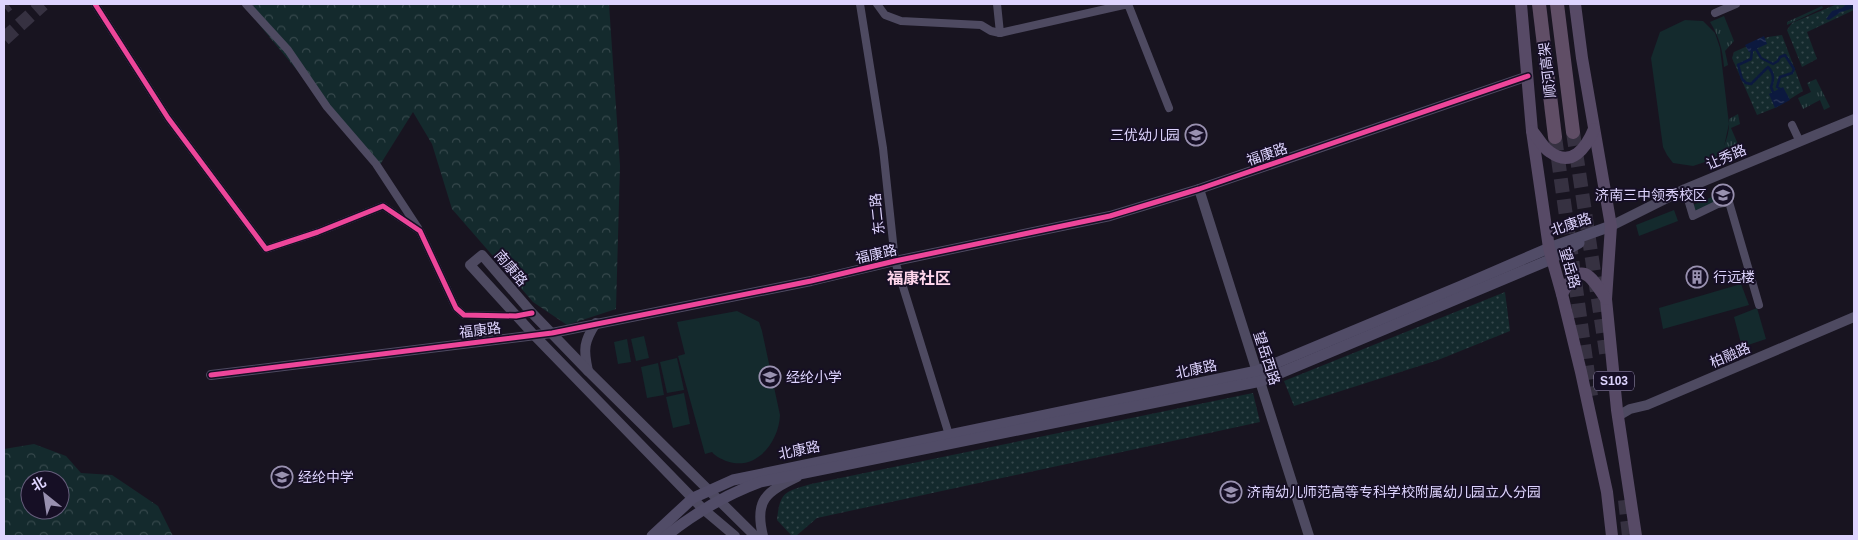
<svg xmlns="http://www.w3.org/2000/svg" width="1858" height="540" font-family="Arial,'Noto Sans SC',sans-serif">
  <style>
    .grass { fill: url(#grass-tufts) }
    .forest { fill: url(#forest-crowns); fill-rule: evenodd }
    .park { fill: url(#park-dots) }
    .garden { fill: #142a2d }
    .water { fill: url(#water-ripples) }
    .lines { fill: none; stroke-linecap: round; stroke-linejoin: round }
    .stream { stroke: #0c193f; stroke-width: 2.5 }
    .trunk-tunnel { stroke: #363141; stroke-width: 14; stroke-dasharray: 14 7; stroke-linecap: butt }
    .minor { stroke: #4e4a61; stroke-width: 8 }
    .tertiary { stroke: #4e4a61; stroke-width: 10 }
    .secondary { stroke: #514c67; stroke-width: 11 }
    .primary { stroke: #574a66; stroke-width: 12 }
    .trunk { stroke: #604e66; stroke-width: 14 }
    .cycleway-casing { stroke: #160f25; stroke-width: 8 }
    .cycleway { stroke: #ed469a; stroke-width: 5 }
    .labels { text-anchor: middle; dominant-baseline: central; stroke-width: 4; stroke-linejoin: round; paint-order: stroke }
    .shield { fill: #160f25; stroke: #a299bd; stroke-width: 1 }
    .shield-label { font-size: 12px; font-weight: bold; fill: #ded4fe }
    .street-label { font-size: 14px; fill: #ded4fe; stroke: #160f25 }
    .poi-label { font-size: 14px; fill: #ded4fe; stroke: #160f25; text-anchor: start }
    .quarter-label { font-size: 16px; font-weight: bold; fill: #fed6eb; stroke: #160f25 }
  </style>
  <defs>
    <pattern id="grass-tufts" width="24" height="20" patternUnits="userSpaceOnUse" patternTransform="scale(1.25)"><rect width="24" height="20" fill="#142a2d"/><path d="M3 7l-1-3M5 7V3M7 7l1-3M15 17l-1-3M17 17v-4M19 17l1-3" fill="none" stroke="#36484c"/></pattern>
    <pattern id="forest-crowns" width="20" height="18" patternUnits="userSpaceOnUse" patternTransform="scale(1.25)"><rect width="20" height="18" fill="#142a2d"/><path d="M2 6a3 3 0 1 1 6 0M12 15a3 3 0 1 1 6 0" fill="none" stroke="#36484c"/></pattern>
    <pattern id="park-dots" width="8" height="8" patternUnits="userSpaceOnUse" patternTransform="scale(1.25)"><rect width="8" height="8" fill="#142a2d"/><path d="M2 2h.1M6 6h.1" fill="none" stroke="#36484c" stroke-width="1.8" stroke-linecap="round"/></pattern>
    <pattern id="water-ripples" width="26" height="14" patternUnits="userSpaceOnUse" patternTransform="scale(1.25)"><rect width="26" height="14" fill="#0c193f"/><path d="M2 4q2-2 4 0t4 0M15 11q2-2 4 0t4 0" fill="none" stroke="#2f3a5c"/></pattern>
  </defs>
  <rect width="100%" height="100%" fill="#181420"/>
  <g class="grass">
    <polygon points="1822,6 1823,8 1787,25 1787,22"/>
    <path d="M1724,16L1734,41L1725,51L1728,65L1724,67C1723,51 1719,36 1710,22Z"/>
    <polygon points="1816,79 1830,107 1824,110 1820,100 1803,109 1798,98 1811,92 1807,83"/>
    <path d="M1738,114L1740,124L1731,128L1740,149L1714,159C1725,149 1730,133 1729,119Z"/>
    <polygon points="1731,189 1734,199 1694,211 1693,205"/>
  </g>
  <g class="forest">
    <polygon points="253,4 609,4 620,166 616,309 567,325 533,302 452,209 432,144 413,112 378,168 257,22"/>
    <path d="M34,444L66,456L81,473L112,475L158,506L173,536H4V449ZM30,480H60V510H30Z"/>
  </g>
  <g class="park">
    <polygon points="1837,4 1854,4 1854,10 1807,32 1817,59 1802,67 1787,30 1792,23"/>
    <polygon points="1782,35 1803,91 1777,107 1757,115 1732,58 1734,52 1768,37"/>
    <polygon points="1505,292 1510,331 1438,360 1294,406 1284,381"/>
    <path d="M1253,393L1260,422L817,518L796,536H792L777,520C780,491 785,492 811,484Z"/>
  </g>
  <g class="garden">
    <polygon points="1685,20 1703,21 1715,33 1720,48 1729,124 1723,151 1714,159 1693,166 1673,163 1667,155 1663,147 1651,58 1660,32"/>
    <polygon points="1674,210 1678,221 1639,236 1636,225"/>
    <polygon points="1741,284 1749,305 1663,329 1659,308"/>
    <polygon points="1757,308 1766,339 1742,347 1734,317"/>
    <path d="M737,311L759,322L762,331L780,415C779,442 756,472 726,461C720,458 716,457 712,452L705,454L678,356L685,354L677,322Z"/>
    <polygon points="644,336 649,358 636,361 631,339"/>
    <polygon points="627,339 631,362 618,364 614,342"/>
    <polygon points="677,358 684,390 667,393 660,362"/>
    <polygon points="658,363 664,395 647,398 641,367"/>
    <polygon points="684,393 690,424 673,428 666,397"/>
  </g>
  <g class="water">
    <polygon points="1847,4 1853,4 1854,8 1841,12 1829,20 1826,19 1832,11 1842,8"/>
    <polygon points="1764,36 1767,44 1749,52 1745,45"/>
    <polygon points="1783,87 1790,100 1775,108 1769,94"/>
  </g>
  <g class="lines">
    <path class="stream" d="M1773,92L1771,87C1774,80 1774,73 1768,67L1751,84L1746,83L1742,79L1738,65L1751,59L1752,50L1756,49L1761,58L1773,64L1778,61L1780,57L1785,55L1794,69L1792,73L1780,77L1777,87L1780,89"/>
    <g class="trunk-tunnel">
      <polyline points="4,7 8,4"/>
      <polyline points="4,39 43,4"/>
      <polyline points="1573,132 1607,359"/>
      <polyline points="1555,137 1591,396"/>
      <polyline points="1625,500 1629,536"/>
    </g>
    <g class="minor">
      <polyline points="95,4 168,118 266,249 318,232 383,206 420,231 456,308 464,315 516,316 532,313"/>
      <polyline points="246,4 288,50 327,107 376,164 418,228"/>
      <polyline points="860,4 883,148 895,261 950,438"/>
      <polyline points="877,4 885,15 901,21 981,25 991,31 1000,33"/>
      <polyline points="997,4 1000,33 1128,4 1169,108"/>
      <polyline points="1715,13 1736,4"/>
      <polyline points="1792,125 1800,142"/>
      <polyline points="1685,189 1693,216 1718,204 1729,202 1759,305"/>
    </g>
    <g class="tertiary">
      <polyline points="1199,189 1309,536"/>
      <polyline points="1611,226 1685,189 1854,119"/>
      <path d="M588,371C583,349 584,341 596,323"/>
      <polyline points="211,375 552,333 811,281 895,261 1110,216 1199,189 1528,76"/>
      <polyline points="1618,416 1630,409 1647,405 1854,317"/>
      <polyline points="735,536 703,509 534,335 470,265 482,255 532,313 588,371 755,536"/>
      <path d="M763,536C754,500 766,492 797,477"/>
    </g>
    <g class="secondary">
      <polyline points="652,536 693,498 733,480 1257,371 1461,286 1549,248 1611,226"/>
      <path d="M666,536C695,513 725,495 760,482L1261,381L1547,261L1579,243"/>
    </g>
    <g class="primary">
      <polyline points="1521,4 1532,131 1549,248 1562,294 1581,372 1607,492 1612,536"/>
      <polyline points="1575,4 1582,58 1611,226 1606,299 1617,410 1636,536"/>
      <path d="M1532,131C1538,137 1543,148 1550,152C1572,168 1586,148 1594,129"/>
      <path d="M1562,294C1580,259 1590,274 1606,299"/>
    </g>
    <g class="trunk">
      <polyline points="1539,4 1555,137"/>
      <polyline points="1557,4 1573,132"/>
    </g>
    <g class="cycleway-casing">
      <g id="cycleway">
        <polyline points="95,4 168,118 266,249 318,232 383,206 420,231 456,308 464,315 516,316 532,313"/>
        <polyline points="211,375 552,333 811,281 895,261 1110,216 1199,189 1528,76"/>
      </g>
    </g>
    <use href="#cycleway" class="cycleway"/>
  </g>
  <defs>
    <g id="school-ring" transform="scale(1.125)"><circle r="9.5" fill="#160f25" stroke="#9991b0" stroke-width="1.5"/><path d="M0-5L7-2L0 1L-7-2ZM-4 1L0 2.5L4 1V4Q0 6-4 4Z" fill="#9991b0"/></g>
    <g id="building-ring" transform="scale(1.125)"><circle r="9.5" fill="#160f25" stroke="#9991b0" stroke-width="1.5"/><path d="M-4-6H4V6H1V3H-1V6H-4ZM-2.5-4.3h1.7v1.8h-1.7ZM.8-4.3h1.7v1.8H.8ZM-2.5-1h1.7V.8h-1.7ZM.8-1h1.7V.8H.8Z" fill="#9991b0"/></g>
  </defs>
  <g fill-rule="evenodd">
    <use href="#school-ring" x="1196" y="135"/>
    <use href="#school-ring" x="1723" y="195"/>
    <use href="#building-ring" x="1697" y="277"/>
    <use href="#school-ring" x="770" y="377"/>
    <use href="#school-ring" x="282" y="477"/>
    <use href="#school-ring" x="1231" y="492"/>
  </g>
  <g class="labels">
    <rect class="shield" x="1594" y="371.5" width="40" height="19" rx="4"/>
    <g class="shield-label">
      <text x="1614" y="381">S103</text>
    </g>
    <g class="street-label">
      <text transform="translate(1547 70) rotate(-97)">顺河高架</text>
      <text transform="translate(1267 154) rotate(-19)">福康路</text>
      <text transform="translate(1726 157) rotate(-23)">让秀路</text>
      <text transform="translate(877 214) rotate(-96)">东二路</text>
      <text transform="translate(1571 224) rotate(-19)">北康路</text>
      <text transform="translate(876 254) rotate(-13)">福康路</text>
      <text transform="translate(511 268) rotate(50)">南康路</text>
      <text transform="translate(1570 268) rotate(74)">望岳路</text>
      <text transform="translate(480 330) rotate(-7)">福康路</text>
      <text transform="translate(1730 355) rotate(-23)">柏融路</text>
      <text transform="translate(1267 358) rotate(72)">望岳西路</text>
      <text transform="translate(1196 369) rotate(-12)">北康路</text>
      <text transform="translate(799 450) rotate(-12)">北康路</text>
    </g>
    <g class="poi-label">
      <text x="1180" y="135" text-anchor="end">三优幼儿园</text>
      <text x="1707" y="195" text-anchor="end">济南三中领秀校区</text>
      <text x="1713" y="277">行远楼</text>
      <text x="786" y="377">经纶小学</text>
      <text x="298" y="477">经纶中学</text>
      <text x="1247" y="492">济南幼儿师范高等专科学校附属幼儿园立人分园</text>
    </g>
    <g class="quarter-label">
      <text x="919" y="278">福康社区</text>
    </g>
  </g>
  <rect width="1858" height="540" fill="none" stroke="#ded4fe" stroke-width="10"/>
  <g transform="translate(45 495) rotate(330)"><circle r="24" fill="#160f25" stroke="#665e7c"/>
  <path d="M0-4L9 19L0 12L-9 19Z" fill="#9991b0"/>
  <text y="-8" font-size="14" font-weight="bold" text-anchor="middle" fill="#ded4fe">北</text>
  </g>
</svg>
